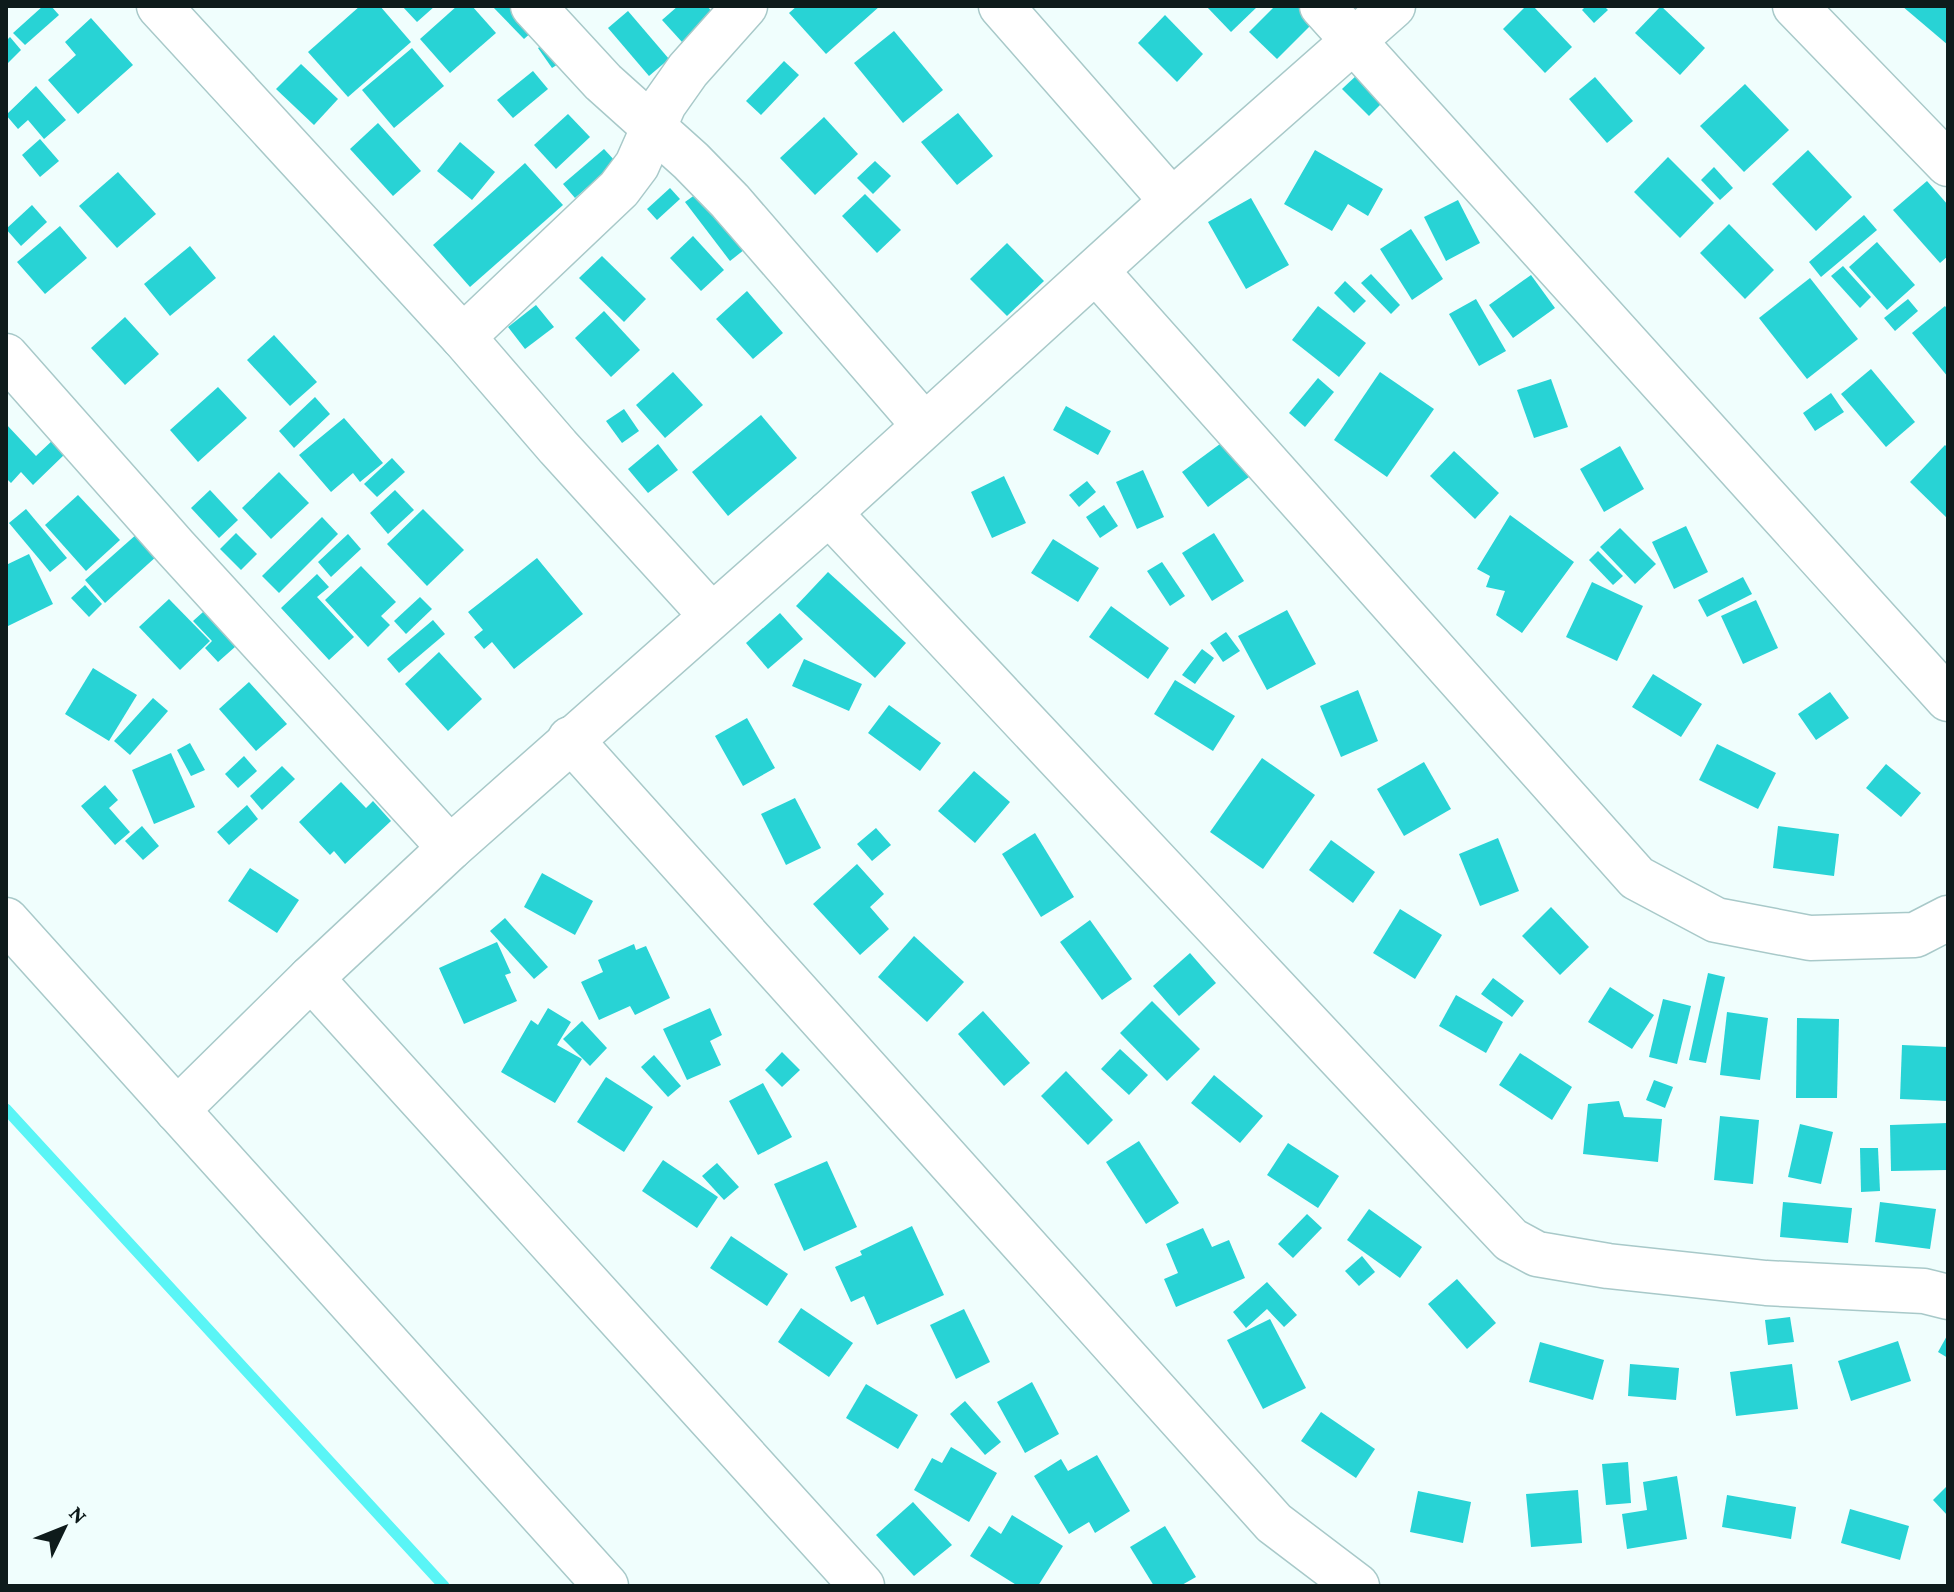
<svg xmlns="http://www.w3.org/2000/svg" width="1954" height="1592" font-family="'Crimson Pro',serif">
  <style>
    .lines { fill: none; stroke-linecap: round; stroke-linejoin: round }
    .stream { stroke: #5af5f6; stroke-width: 11 }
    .building { fill: #28d3d5 }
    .street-casing { stroke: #a8c9c9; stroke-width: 47 }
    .secondary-casing { stroke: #a8c9c9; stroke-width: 47 }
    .street { stroke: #fff; stroke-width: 44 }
    .secondary { stroke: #fff; stroke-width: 44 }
  </style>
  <rect width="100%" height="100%" fill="#f0fefd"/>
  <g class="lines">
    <polyline class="stream" points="6,1109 444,1586"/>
  </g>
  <g class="building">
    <polygon points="43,6 51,6 59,15 25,45 13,33"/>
    <polygon points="360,6 380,6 411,42 348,97 308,52"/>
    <polygon points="402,6 435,6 417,22"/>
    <polygon points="457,6 472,6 496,33 450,73 420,39"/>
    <polygon points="492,6 526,6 542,23 524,39"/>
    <polygon points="678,6 707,6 714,14 682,42 662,20"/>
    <polygon points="797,6 880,6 826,54 789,13"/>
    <polygon points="1206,6 1258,6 1231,32"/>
    <polygon points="1275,6 1298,6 1314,22 1277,59 1249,32"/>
    <polygon points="1526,6 1533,6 1572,47 1545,73 1503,29"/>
    <polygon points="1586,6 1604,6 1608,10 1594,23 1582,10"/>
    <polygon points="1661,6 1705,48 1680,75 1635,33"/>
    <polygon points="1902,6 1948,6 1948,45"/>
    <polygon points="628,11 669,59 649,76 608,28"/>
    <polygon points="1165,15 1203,54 1177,82 1138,43"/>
    <polygon points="91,18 133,65 78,114 48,80 76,55 65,42"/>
    <polygon points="894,31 943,90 903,123 854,63"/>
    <polygon points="10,37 21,50 6,65 6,41"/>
    <polygon points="552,38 566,59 552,68 538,48"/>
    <polygon points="412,48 444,86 394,128 362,90"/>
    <polygon points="784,61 799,75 761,115 746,101"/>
    <polygon points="301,64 338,99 314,125 276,89"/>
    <polygon points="533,71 548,89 513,118 497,100"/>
    <polygon points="1358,74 1384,101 1369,116 1342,89"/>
    <polygon points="1595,77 1633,121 1607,143 1569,99"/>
    <polygon points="1745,84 1789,130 1744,172 1700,126"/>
    <polygon points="36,86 66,120 44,139 28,120 18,129 6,115"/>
    <polygon points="958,113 993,156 957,185 921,142"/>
    <polygon points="568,114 590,137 556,169 534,145"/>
    <polygon points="824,117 858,154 815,195 780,158"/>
    <polygon points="378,123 421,171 393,196 350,149"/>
    <polygon points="40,139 59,161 40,177 22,155"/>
    <polygon points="460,142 495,172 472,200 437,171"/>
    <polygon points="604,149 616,162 575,198 563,184"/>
    <polygon points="1315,150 1383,189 1368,216 1348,204 1332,231 1284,204"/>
    <polygon points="1808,150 1852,197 1816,231 1772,184"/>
    <polygon points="1668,157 1714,203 1680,238 1634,192"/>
    <polygon points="875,161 891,176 873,194 857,178"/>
    <polygon points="525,163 563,205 470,287 433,245"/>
    <polygon points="1714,167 1733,188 1720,200 1701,180"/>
    <polygon points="118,172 156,214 117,248 79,206"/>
    <polygon points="1927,181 1948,205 1948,256 1940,263 1893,210"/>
    <polygon points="710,184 754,242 730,261 685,202"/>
    <polygon points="670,188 680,199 657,220 647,209"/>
    <polygon points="865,194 901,230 877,253 842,216"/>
    <polygon points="1251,198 1289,265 1246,289 1208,222"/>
    <polygon points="1458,200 1480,243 1446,261 1424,217"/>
    <polygon points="32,205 47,222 21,246 6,229"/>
    <polygon points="1864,215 1877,230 1821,277 1809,262"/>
    <polygon points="1729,224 1774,270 1745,299 1700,253"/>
    <polygon points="60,226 87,258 45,294 17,262"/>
    <polygon points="1411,229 1443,279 1412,300 1380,249"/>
    <polygon points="693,236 724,270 701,291 670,258"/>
    <polygon points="1877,242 1915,285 1887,310 1849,267"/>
    <polygon points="1007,243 1044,281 1007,316 970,279"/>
    <polygon points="190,246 216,278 170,316 144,284"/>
    <polygon points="602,256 646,299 624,322 579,278"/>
    <polygon points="1843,266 1871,297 1860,308 1831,276"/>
    <polygon points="1371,274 1400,305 1391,314 1361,283"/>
    <polygon points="1531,275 1555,308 1513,338 1489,305"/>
    <polygon points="1810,278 1858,339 1807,379 1759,318"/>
    <polygon points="1345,281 1366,301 1354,313 1334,293"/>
    <polygon points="747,291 783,333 753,359 716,319"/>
    <polygon points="1476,299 1506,351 1479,366 1449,314"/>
    <polygon points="1908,299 1918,311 1895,331 1884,318"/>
    <polygon points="536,305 554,327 525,349 508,327"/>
    <polygon points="1318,306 1366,343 1339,377 1292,340"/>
    <polygon points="1945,306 1948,310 1948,377 1912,333"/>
    <polygon points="604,311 640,350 611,377 575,338"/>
    <polygon points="125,317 159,354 125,385 91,348"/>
    <polygon points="274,335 317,382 290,406 247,360"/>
    <polygon points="1871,369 1915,422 1886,447 1841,394"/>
    <polygon points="673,372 703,405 665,438 636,405"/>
    <polygon points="1380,372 1434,409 1387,477 1334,440"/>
    <polygon points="1318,378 1334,392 1305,427 1289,413"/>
    <polygon points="1551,379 1568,427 1534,438 1517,390"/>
    <polygon points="218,387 247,418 198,462 170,430"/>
    <polygon points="1831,393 1844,412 1815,431 1803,413"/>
    <polygon points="315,397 330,414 294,448 279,431"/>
    <polygon points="1066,406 1111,431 1098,455 1053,430"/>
    <polygon points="624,409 639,431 622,443 606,421"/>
    <polygon points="761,415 797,458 728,516 692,472"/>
    <polygon points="344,418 383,463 360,482 353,473 331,492 299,455"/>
    <polygon points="6,424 36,456 55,438 67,452 33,485 21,472 11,483 6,478"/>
    <polygon points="1224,441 1249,477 1208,507 1182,472"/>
    <polygon points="658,444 678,470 648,493 628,469"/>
    <polygon points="1945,445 1948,448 1948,519 1910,482"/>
    <polygon points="1620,446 1644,489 1604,512 1580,469"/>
    <polygon points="1454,451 1499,493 1475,519 1430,476"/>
    <polygon points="392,458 405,472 377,497 364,484"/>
    <polygon points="1143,470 1164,517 1137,529 1116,482"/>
    <polygon points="279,472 309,503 271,539 242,508"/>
    <polygon points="1004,476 1026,523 992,538 971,492"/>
    <polygon points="1087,481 1096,492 1079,507 1069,495"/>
    <polygon points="210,490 238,520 219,538 191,508"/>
    <polygon points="395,490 414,510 388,534 370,513"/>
    <polygon points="78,495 120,540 86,571 45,525"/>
    <polygon points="1104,505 1118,526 1100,538 1086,517"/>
    <polygon points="26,509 67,558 50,572 9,523"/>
    <polygon points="423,509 464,550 427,586 387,544"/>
    <polygon points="1510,515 1574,562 1522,633 1496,615 1505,591 1486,587 1490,576 1477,569"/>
    <polygon points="322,517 338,534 279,593 262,576"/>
    <polygon points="1686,526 1708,572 1674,589 1652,542"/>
    <polygon points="1620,528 1656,564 1635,584 1600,547"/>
    <polygon points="138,533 158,555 105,603 85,580"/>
    <polygon points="236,533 257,554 241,570 220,549"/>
    <polygon points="1214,533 1244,581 1212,601 1182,553"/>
    <polygon points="348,534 361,549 331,577 318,562"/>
    <polygon points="1053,539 1099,568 1078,602 1031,573"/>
    <polygon points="1598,551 1623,576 1613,585 1589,560"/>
    <polygon points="29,554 53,604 6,627 6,565"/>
    <polygon points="537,558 583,614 514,669 492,642 484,649 474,637 483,630 468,612"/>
    <polygon points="1162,562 1185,596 1170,606 1147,571"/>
    <polygon points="361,566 396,602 381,616 390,625 368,647 325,600"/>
    <polygon points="828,572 906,643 875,678 796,606"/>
    <polygon points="317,574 329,587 317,597 354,637 329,660 281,608"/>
    <polygon points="1743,577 1752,594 1707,617 1698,600"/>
    <polygon points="1592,582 1643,606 1617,661 1566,637"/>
    <polygon points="85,585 102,604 89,617 71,598"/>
    <polygon points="420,597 432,609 406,634 394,621"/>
    <polygon points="169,599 210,641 180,670 139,627"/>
    <polygon points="1756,600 1778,648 1743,664 1721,616"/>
    <polygon points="212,604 244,639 218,662 205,648 212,641 193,621"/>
    <polygon points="1111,606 1169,648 1148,679 1089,637"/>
    <polygon points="1287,610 1316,664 1267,690 1238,636"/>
    <polygon points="780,613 803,639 768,669 746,643"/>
    <polygon points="433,620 445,634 399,673 387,659"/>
    <polygon points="1226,632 1240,651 1223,662 1210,643"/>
    <polygon points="1202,649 1214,658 1195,684 1182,675"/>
    <polygon points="439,652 482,699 448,731 405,684"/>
    <polygon points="804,659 862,684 849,711 792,686"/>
    <polygon points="93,668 137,695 109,741 65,714"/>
    <polygon points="1653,674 1702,704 1681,737 1632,707"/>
    <polygon points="1175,680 1235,716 1213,751 1154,714"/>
    <polygon points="249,682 287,724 256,751 219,709"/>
    <polygon points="1358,690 1378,741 1341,757 1320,706"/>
    <polygon points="1830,692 1849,718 1816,740 1798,714"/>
    <polygon points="153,698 168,711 130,755 114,741"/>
    <polygon points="889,705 941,743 920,771 868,733"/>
    <polygon points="747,718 775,768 743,786 715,736"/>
    <polygon points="190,743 205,770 191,776 177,750"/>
    <polygon points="1717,744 1776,773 1758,809 1699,780"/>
    <polygon points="171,753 195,807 154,824 132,770"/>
    <polygon points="244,756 257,771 238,788 225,774"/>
    <polygon points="1262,758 1315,795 1263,869 1210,832"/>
    <polygon points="1424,762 1451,809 1404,836 1377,789"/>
    <polygon points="1886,764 1921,793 1901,817 1866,788"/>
    <polygon points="282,766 295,779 262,810 250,796"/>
    <polygon points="974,771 1010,802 975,843 938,811"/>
    <polygon points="341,782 366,808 373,801 391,821 345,864 334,851 330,855 299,822"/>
    <polygon points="105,785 118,800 109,808 130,832 115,845 81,806"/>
    <polygon points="795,798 821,848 786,865 761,814"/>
    <polygon points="247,805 258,819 229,845 217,832"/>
    <polygon points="142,826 159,846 143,860 125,841"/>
    <polygon points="1778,826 1839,834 1834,876 1773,868"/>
    <polygon points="876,828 891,845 872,861 857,844"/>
    <polygon points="1035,833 1074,897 1041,917 1002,854"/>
    <polygon points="1498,838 1519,891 1480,906 1459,854"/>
    <polygon points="1331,840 1375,872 1353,903 1309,870"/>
    <polygon points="857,864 884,894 870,907 889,929 860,955 813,904"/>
    <polygon points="250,868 299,900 277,933 228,901"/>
    <polygon points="542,873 593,901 575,935 524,907"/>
    <polygon points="1551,907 1589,947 1560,975 1522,936"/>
    <polygon points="1400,909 1442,935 1415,979 1373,953"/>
    <polygon points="505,918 548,967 534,979 490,931"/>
    <polygon points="1090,920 1132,979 1102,1000 1060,942"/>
    <polygon points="914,936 964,982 927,1022 878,977"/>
    <polygon points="497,942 511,973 505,975 517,1001 464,1024 439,968"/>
    <polygon points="634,944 636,950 646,946 670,998 635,1015 630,1006 599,1020 581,982 603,972 598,960"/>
    <polygon points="1190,953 1216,983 1179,1016 1153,986"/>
    <polygon points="1708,973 1725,977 1706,1063 1689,1060"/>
    <polygon points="1493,978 1524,1001 1512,1017 1481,994"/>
    <polygon points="1610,987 1654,1015 1632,1049 1588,1022"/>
    <polygon points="1456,995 1503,1022 1486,1053 1439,1026"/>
    <polygon points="1663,999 1691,1006 1677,1064 1649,1057"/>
    <polygon points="1152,1001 1200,1049 1167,1081 1120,1033"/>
    <polygon points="548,1008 571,1022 557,1045 582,1059 555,1103 501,1072 531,1020 538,1025"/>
    <polygon points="710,1008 722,1035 710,1041 721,1065 687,1080 663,1029"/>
    <polygon points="983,1011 1030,1063 1004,1086 958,1034"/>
    <polygon points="1727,1012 1768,1018 1760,1080 1720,1075"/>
    <polygon points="1797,1018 1839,1019 1837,1098 1796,1098"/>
    <polygon points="582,1021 607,1048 590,1066 563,1039"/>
    <polygon points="1902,1045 1948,1047 1948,1101 1900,1099"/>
    <polygon points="1120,1049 1148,1075 1129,1095 1101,1069"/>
    <polygon points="782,1052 800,1070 782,1087 765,1070"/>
    <polygon points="1520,1053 1572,1087 1552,1120 1499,1085"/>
    <polygon points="654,1055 681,1086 668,1097 641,1067"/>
    <polygon points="1066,1071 1113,1120 1088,1145 1041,1096"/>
    <polygon points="1214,1075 1263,1116 1240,1143 1191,1103"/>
    <polygon points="606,1077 653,1107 624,1152 577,1122"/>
    <polygon points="1654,1080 1673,1087 1665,1108 1646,1100"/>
    <polygon points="763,1083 792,1137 758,1155 729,1101"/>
    <polygon points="1619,1101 1624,1117 1662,1119 1658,1162 1583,1154 1588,1104"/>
    <polygon points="1720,1116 1759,1120 1753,1184 1714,1180"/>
    <polygon points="1948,1123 1948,1170 1891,1171 1890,1125"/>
    <polygon points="1800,1124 1833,1132 1821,1184 1788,1177"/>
    <polygon points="1139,1141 1179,1203 1146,1224 1106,1162"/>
    <polygon points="1288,1143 1339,1176 1318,1208 1267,1175"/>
    <polygon points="1860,1148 1878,1148 1880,1191 1861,1192"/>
    <polygon points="663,1160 718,1197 697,1228 642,1191"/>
    <polygon points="827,1161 857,1227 804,1251 774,1184"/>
    <polygon points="717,1163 739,1187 724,1200 702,1176"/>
    <polygon points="1783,1202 1852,1208 1848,1243 1780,1237"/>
    <polygon points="1880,1202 1936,1209 1930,1249 1875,1242"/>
    <polygon points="1369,1209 1422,1247 1400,1278 1347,1240"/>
    <polygon points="1307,1214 1322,1228 1293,1258 1278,1244"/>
    <polygon points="912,1226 944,1295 877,1325 864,1296 851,1302 835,1267 862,1255 860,1251"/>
    <polygon points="1203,1228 1212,1247 1229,1240 1245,1278 1176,1307 1164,1279 1178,1273 1166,1244"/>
    <polygon points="731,1236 788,1274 767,1306 710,1268"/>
    <polygon points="1362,1256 1375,1272 1359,1286 1345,1271"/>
    <polygon points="1457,1279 1496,1323 1467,1349 1428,1304"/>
    <polygon points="1267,1282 1297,1315 1284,1327 1267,1309 1246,1328 1233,1312"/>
    <polygon points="801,1308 853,1343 829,1377 778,1342"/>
    <polygon points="964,1309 990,1362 956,1379 930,1325"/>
    <polygon points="1790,1317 1794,1342 1768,1345 1765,1320"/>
    <polygon points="1270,1319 1306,1388 1263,1409 1227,1340"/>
    <polygon points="1948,1334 1948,1358 1938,1352"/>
    <polygon points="1898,1341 1911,1381 1851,1401 1838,1361"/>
    <polygon points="1540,1342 1604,1360 1593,1400 1529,1382"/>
    <polygon points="1630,1364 1679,1368 1676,1400 1628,1396"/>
    <polygon points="1792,1364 1798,1409 1736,1416 1730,1372"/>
    <polygon points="1032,1382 1059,1434 1025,1453 997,1402"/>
    <polygon points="866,1384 918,1415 898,1449 846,1418"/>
    <polygon points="965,1401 1001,1442 985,1455 950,1414"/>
    <polygon points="1321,1412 1375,1449 1356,1478 1301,1441"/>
    <polygon points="951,1447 997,1473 969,1522 914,1490 932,1458 942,1463"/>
    <polygon points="1097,1455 1130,1511 1095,1533 1089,1522 1069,1534 1034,1476 1061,1459 1068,1471"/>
    <polygon points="1628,1462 1631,1503 1606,1505 1602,1464"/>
    <polygon points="1677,1476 1687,1539 1627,1549 1622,1514 1647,1510 1643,1482"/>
    <polygon points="1948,1485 1948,1516 1933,1500"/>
    <polygon points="1578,1490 1582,1543 1531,1547 1526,1494"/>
    <polygon points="1418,1491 1471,1502 1463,1543 1410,1532"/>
    <polygon points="1727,1495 1796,1507 1791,1539 1722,1527"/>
    <polygon points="913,1502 952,1545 914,1576 876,1535"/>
    <polygon points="1850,1509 1909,1526 1900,1560 1841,1543"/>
    <polygon points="1012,1515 1063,1546 1038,1586 1018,1586 970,1556 989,1526 1001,1534"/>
    <polygon points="1165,1526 1196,1577 1180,1586 1154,1586 1130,1547"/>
  </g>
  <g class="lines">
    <g class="street-casing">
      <g id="street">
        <polyline points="159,6 463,337 558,447 711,615"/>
        <polyline points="533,6 603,82 691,161 730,201 924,425"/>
        <polyline points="1001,6 1172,201"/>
        <polyline points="1322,6 1948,699"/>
        <polyline points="1795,6 1948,164"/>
        <polyline points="1096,271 1637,878 1716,920 1810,938 1915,935 1948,918"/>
        <polyline points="463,337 619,189 637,165 664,104 688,70 745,6"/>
        <polyline points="6,356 175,547 450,848"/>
        <polyline points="829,513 1511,1240 1537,1254 1608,1266 1766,1283 1924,1291 1948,1297"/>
        <polyline points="570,739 1274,1523 1357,1586"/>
        <polyline points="311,978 862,1586"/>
        <polyline points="177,1110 311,978 450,848 829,513 1172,201 1393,6"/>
      </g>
    </g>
    <g class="secondary-casing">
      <polyline id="secondary" points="6,920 606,1586"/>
    </g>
    <use href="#street" class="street"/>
    <use href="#secondary" class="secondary"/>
  </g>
  <rect width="1954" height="1592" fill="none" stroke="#0e1b1b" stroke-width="16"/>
  <g transform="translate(64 1528) rotate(47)" stroke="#f0fefd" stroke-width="6" paint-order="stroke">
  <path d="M0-6L14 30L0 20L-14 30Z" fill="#0e1b1b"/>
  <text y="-12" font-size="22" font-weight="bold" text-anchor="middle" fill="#0e1b1b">N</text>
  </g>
</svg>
